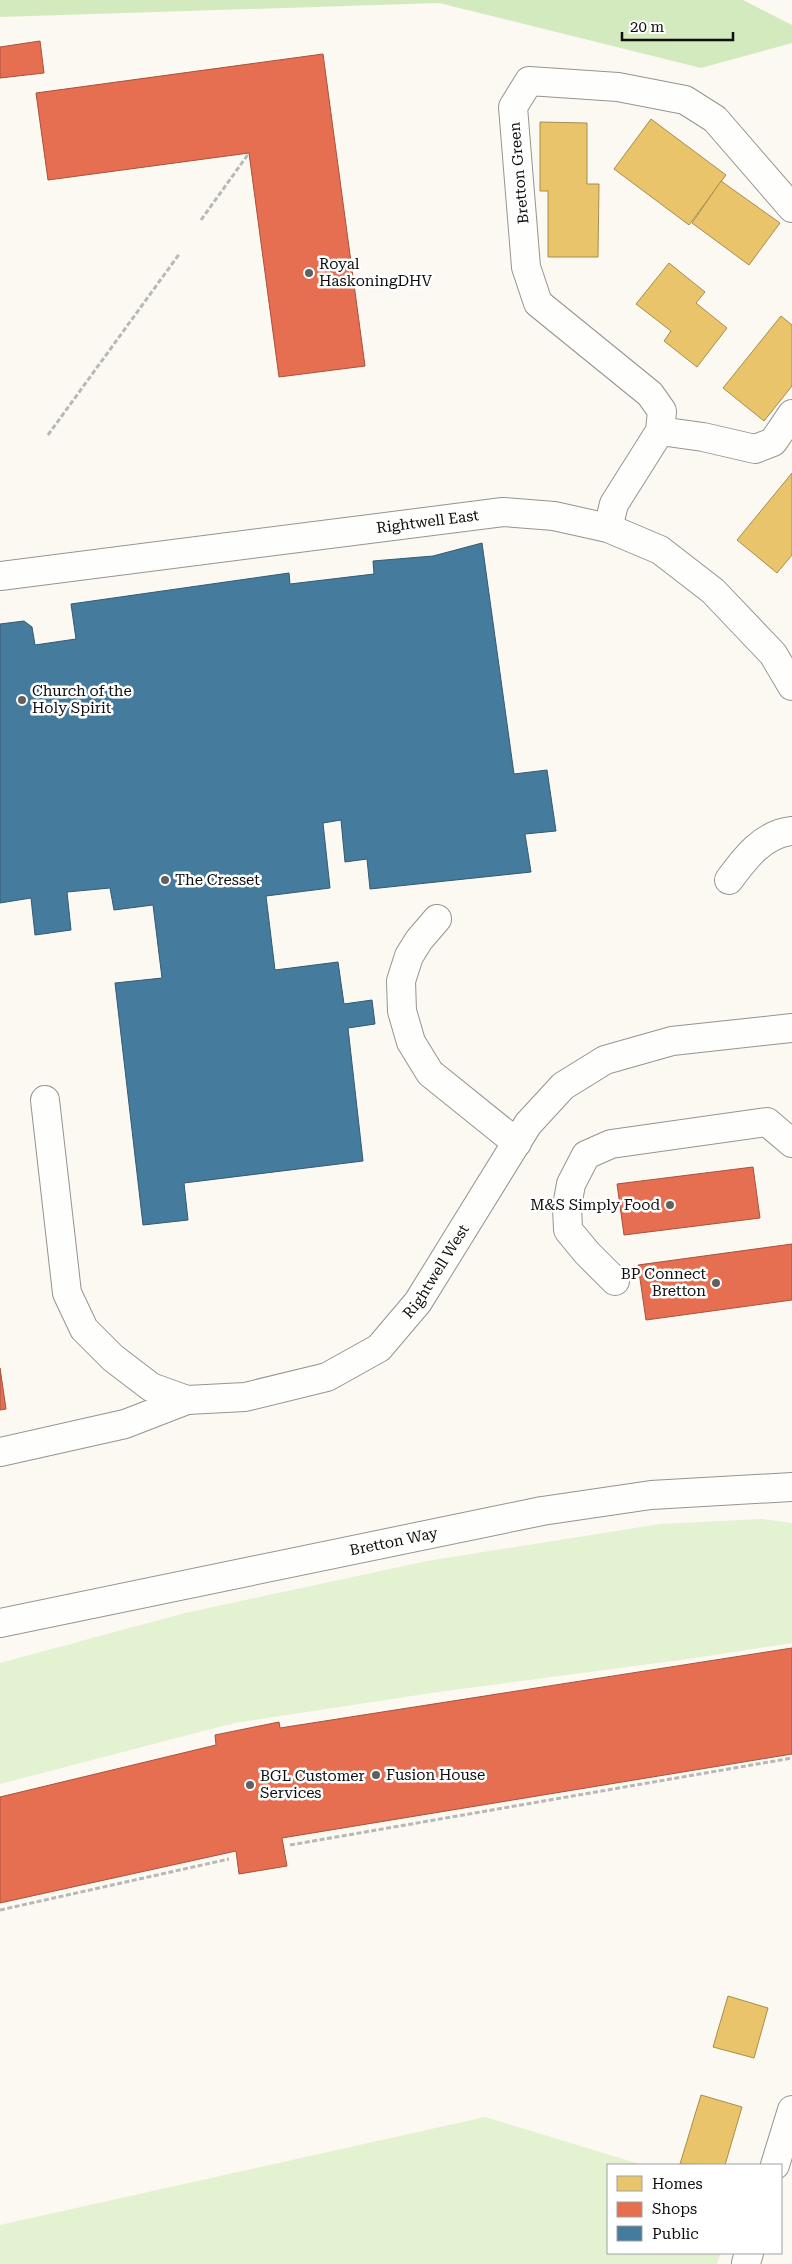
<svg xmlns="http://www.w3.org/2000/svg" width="792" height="2264" font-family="'Roboto Serif',serif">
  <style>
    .green { fill: #e3f2d0 }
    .forest { fill: #d3eabe }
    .homes { fill: #e9c46a; stroke: #a78d4e }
    .shops { fill: #e76f51; stroke: #a6523d }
    .public { fill: #457b9d; stroke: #345a72 }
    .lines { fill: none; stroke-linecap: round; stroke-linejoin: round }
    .minor-casing { stroke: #959491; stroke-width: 30 }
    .path { stroke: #b8b8b6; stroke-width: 3; stroke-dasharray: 5 2.5; stroke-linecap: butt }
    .minor { stroke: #fefefd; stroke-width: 28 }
    .poi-dot { fill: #61605e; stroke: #fff; stroke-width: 2 }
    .labels { text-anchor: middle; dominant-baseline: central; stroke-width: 5; stroke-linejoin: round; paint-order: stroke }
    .street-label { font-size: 15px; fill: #0e0e0e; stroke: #fff }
    .poi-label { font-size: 15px; fill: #0e0e0e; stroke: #fff; text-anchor: start }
  </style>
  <rect width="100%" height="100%" fill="#fbf9f2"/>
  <g class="green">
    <polygon points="762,1519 792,1523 792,1643 695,1658 438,1692 234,1723 0,1784 0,1663 185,1613 427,1561 660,1524"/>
    <polygon points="485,2117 643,2165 608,2165 608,2253 721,2253 717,2264 0,2264 0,2225"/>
  </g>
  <polygon class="forest" points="0,0 743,0 792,25 792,43 701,68 439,3 0,17"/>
  <g class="homes">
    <polygon points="651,119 726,175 689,225 614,169"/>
    <polygon points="540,122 587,123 587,184 599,184 598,257 548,257 548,191 540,191"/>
    <polygon points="721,181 780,223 749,265 692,223"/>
    <polygon points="669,263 705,292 696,303 727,328 697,367 664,341 671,331 636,304"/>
    <polygon points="781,316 792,325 792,386 764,421 723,388"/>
    <polygon points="792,473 792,555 777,573 737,540"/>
    <polygon points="728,1996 768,2008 754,2058 713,2047"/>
    <polygon points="701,2095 742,2107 725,2165 680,2164"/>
  </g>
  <g class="shops">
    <polygon points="40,41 44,73 0,78 0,47"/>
    <polygon points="323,54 365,366 279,377 249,153 48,180 36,93"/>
    <polygon points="753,1167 760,1218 624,1235 617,1184"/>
    <polygon points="792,1244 792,1300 646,1320 638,1265"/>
    <polygon points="0,1368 6,1409 0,1410"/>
    <polygon points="792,1648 792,1754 282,1838 287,1866 239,1874 236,1851 0,1903 0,1797 216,1745 215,1735 279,1722 280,1728"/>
  </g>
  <polygon class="public" points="482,543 514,774 547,770 556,831 525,834 531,872 370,889 367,859 345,862 341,820 323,823 330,888 266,896 275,970 338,962 344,1004 372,1000 375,1024 348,1028 363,1161 184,1183 188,1220 143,1225 115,983 162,978 153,905 114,910 110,888 67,892 71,930 35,935 31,898 0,903 0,624 24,621 32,627 35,645 76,639 71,604 289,573 290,584 374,574 373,561 433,556"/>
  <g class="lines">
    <g class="minor-casing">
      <g id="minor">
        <polyline points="660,431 703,437 755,449 773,442 792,414"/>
        <polyline points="608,528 614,504 660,431 662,411 650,394 538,303 526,267 513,107 529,81 618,87 685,100 715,119 792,208"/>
        <path id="s1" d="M0,576L503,512L554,516L608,528L660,550L713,591L773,654L792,686"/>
        <path d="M729,880C745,858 763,834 792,831"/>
        <polyline points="437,919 419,940 409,956 401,981 402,1011 411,1042 430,1073 517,1143"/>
        <path id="s2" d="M45,1100L67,1293L84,1329L113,1358L151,1387L187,1400L245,1397L327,1377L379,1348L418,1302L528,1124L563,1086L605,1060L672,1041L792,1028"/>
        <polyline points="615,1281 587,1253 568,1230 567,1206 571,1184 586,1155 611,1144 767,1122 792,1143"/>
        <polyline points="0,1452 125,1424 187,1400"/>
        <path id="s3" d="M0,1623L542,1511L651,1495L792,1487"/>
        <polyline points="775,2165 792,2110"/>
        <polyline points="746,2263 749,2253"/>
      </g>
    </g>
    <g class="path">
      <polyline points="201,220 249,153"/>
      <polyline points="48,435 180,253"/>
      <polyline points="290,1845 792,1758"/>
      <polyline points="0,1910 229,1859"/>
    </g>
    <use href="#minor" class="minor"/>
  </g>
  <g class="poi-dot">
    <circle cx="309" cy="273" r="5"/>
    <circle cx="22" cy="700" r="5"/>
    <circle cx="165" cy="880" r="5"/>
    <circle cx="670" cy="1205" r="5"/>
    <circle cx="716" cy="1283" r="5"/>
    <circle cx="376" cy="1775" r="5"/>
    <circle cx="250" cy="1785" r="5"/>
  </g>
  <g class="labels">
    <g class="street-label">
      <text transform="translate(519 173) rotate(-95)">Bretton Green</text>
      <text stroke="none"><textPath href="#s1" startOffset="431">Rightwell East</textPath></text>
      <text stroke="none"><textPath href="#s2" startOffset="659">Rightwell West</textPath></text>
      <text stroke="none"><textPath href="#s3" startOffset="402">Bretton Way</textPath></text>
    </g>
    <g class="poi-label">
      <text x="319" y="264">Royal<tspan x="319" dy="17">HaskoningDHV</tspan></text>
      <text x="32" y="691">Church of the<tspan x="32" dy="17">Holy Spirit</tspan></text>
      <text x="175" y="880">The Cresset</text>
      <text x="660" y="1205" text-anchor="end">M&amp;S Simply Food</text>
      <text x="706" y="1274" text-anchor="end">BP Connect<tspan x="706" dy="17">Bretton</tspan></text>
      <text x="386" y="1775">Fusion House</text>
      <text x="260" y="1776">BGL Customer<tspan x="260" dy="17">Services</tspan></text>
    </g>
  </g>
  <rect x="607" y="2164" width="175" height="90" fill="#ffffff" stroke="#9f9f9f"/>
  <rect x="617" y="2176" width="25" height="15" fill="#e9c46a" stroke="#9f9f9f"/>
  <text x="652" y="2189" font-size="15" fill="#0e0e0e">Homes</text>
  <rect x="617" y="2202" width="25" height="15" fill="#e76f51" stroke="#9f9f9f"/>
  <text x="652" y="2214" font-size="15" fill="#0e0e0e">Shops</text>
  <rect x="617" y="2226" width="25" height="15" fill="#457b9d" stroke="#9f9f9f"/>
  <text x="652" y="2239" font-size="15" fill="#0e0e0e">Public</text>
  <path d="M622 32v8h111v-8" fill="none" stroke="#0e0e0e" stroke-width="2.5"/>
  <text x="630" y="32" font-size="15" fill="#0e0e0e" stroke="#ffffff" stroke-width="4" paint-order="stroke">20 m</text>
</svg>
